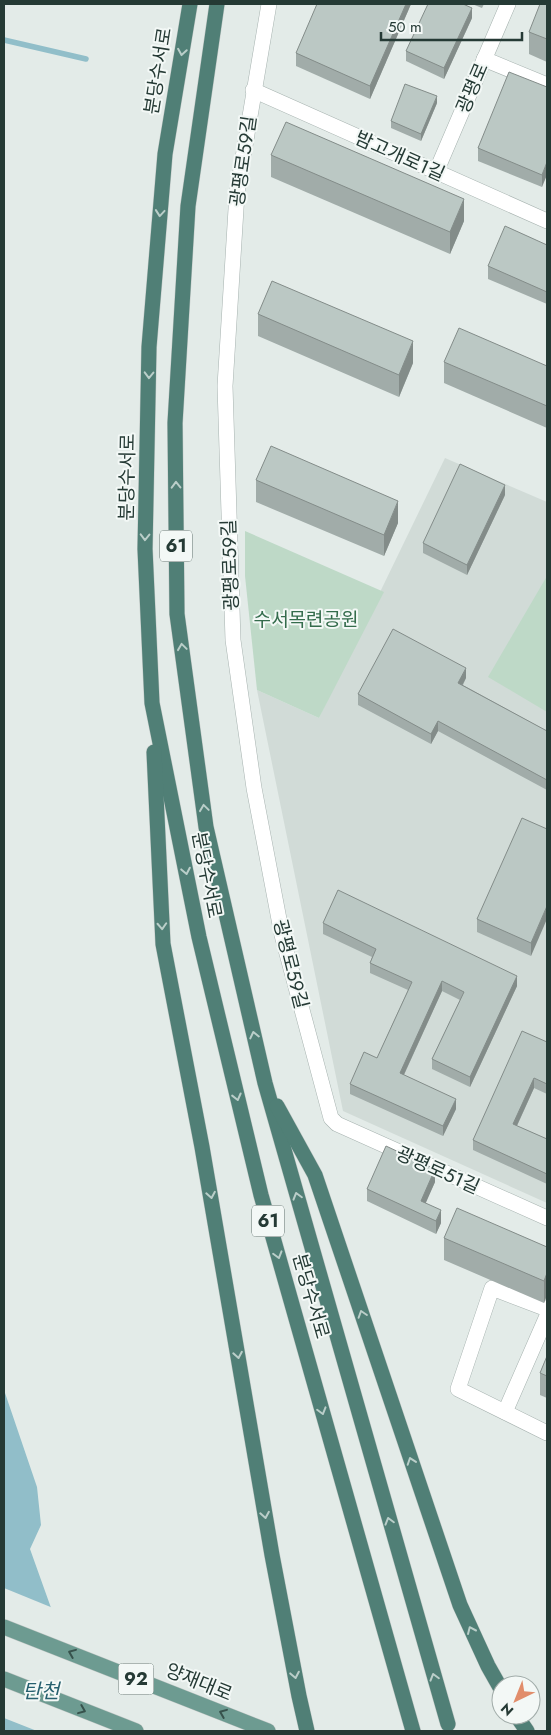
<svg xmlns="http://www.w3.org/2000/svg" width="551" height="1735" font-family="Jost,'Noto Sans KR',sans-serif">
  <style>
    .built { fill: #d1dbd7 }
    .green { fill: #bed9c7 }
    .water { fill: #91bec9 }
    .pier { fill: #e3ebe8 }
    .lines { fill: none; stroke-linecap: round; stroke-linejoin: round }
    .stream { stroke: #91bec9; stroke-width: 5.5 }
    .minor-casing { stroke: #a6b2af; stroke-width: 16 }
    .tertiary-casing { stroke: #a6b2af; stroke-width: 16 }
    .primary-casing { stroke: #c2c8c6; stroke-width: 16 }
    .trunk-casing { stroke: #c2c8c6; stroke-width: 16 }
    .minor { stroke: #fff; stroke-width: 15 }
    .tertiary { stroke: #fff; stroke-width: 15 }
    .primary { stroke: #6d9b91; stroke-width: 15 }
    .trunk { stroke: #507f76; stroke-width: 15 }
    .wall { fill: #a1aca9 }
    .shaded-wall { fill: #838c89 }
    .building { fill: #bbc8c4; stroke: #838c89 }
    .oneway { stroke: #bacec9 }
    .oneway2 { stroke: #37524c }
    .labels { text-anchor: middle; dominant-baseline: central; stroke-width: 4; stroke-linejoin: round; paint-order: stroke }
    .shield { fill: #f3f8f6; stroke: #63736f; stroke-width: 1 }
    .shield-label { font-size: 18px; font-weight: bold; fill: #253a35 }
    .street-label { font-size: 19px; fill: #253a35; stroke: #f3f8f6 }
    .park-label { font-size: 19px; fill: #346c4c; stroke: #f3f8f6 }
    .water-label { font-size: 20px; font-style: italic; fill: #26606f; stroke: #f3f8f6 }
  </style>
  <rect width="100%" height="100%" fill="#e3ebe8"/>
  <polygon class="built" points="445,458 547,502 547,1203 343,1111 257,690 319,718"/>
  <g class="green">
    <polygon points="245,531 384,592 319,718 257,690 245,576"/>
    <polygon points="547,576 547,712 488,677"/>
  </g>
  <polygon class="water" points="4,1390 37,1487 41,1525 30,1549 95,1731 4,1731"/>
  <polygon class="pier" points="4,1588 53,1608 97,1731 37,1731 4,1718"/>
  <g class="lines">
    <polyline class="stream" points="4,40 86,59"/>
    <g class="minor-casing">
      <g id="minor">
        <polyline points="269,4 237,193 225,386 233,640 254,788 282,935 331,1118 337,1124 547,1218"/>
        <polyline points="484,59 547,85"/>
        <polyline points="253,90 547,221"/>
        <polyline points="547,1309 492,1288 458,1389 547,1433"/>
        <polyline points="505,1412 547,1316"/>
      </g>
    </g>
    <g class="tertiary-casing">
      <polyline id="tertiary" points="436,172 508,4"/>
    </g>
    <g class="primary-casing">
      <g id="primary">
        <polyline points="4,1627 268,1731"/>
        <polyline points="4,1679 136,1731"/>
      </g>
    </g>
    <g class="trunk-casing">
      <g id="trunk">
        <polyline points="190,4 165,154 149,347 145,549 152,703 199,937 261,1195 413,1731"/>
        <polyline points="217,4 188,206 175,423 177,614 206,827 265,1083 448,1724"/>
        <polyline points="154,752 163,944 202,1147 272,1555 299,1696 307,1731"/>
        <polyline points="277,1106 315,1175 460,1605 488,1666 501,1689"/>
        <polyline points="516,1715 527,1731"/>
      </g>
    </g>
    <use href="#minor" class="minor"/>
    <use href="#tertiary" class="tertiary"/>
    <use href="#primary" class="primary"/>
    <use href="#trunk" class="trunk"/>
  </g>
  <g class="wall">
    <polygon points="411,4 370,99 296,66 296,53"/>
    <polygon points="472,4 484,4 482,8"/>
    <polygon points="547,4 547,62 529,54 529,32"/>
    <polygon points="472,18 444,79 406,61 406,51"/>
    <polygon points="547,87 542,187 478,161 478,148"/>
    <polygon points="437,103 421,141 391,128 391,121"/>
    <polygon points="271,155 464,221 450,254 271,177"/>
    <polygon points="547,245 547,304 488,279 488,266"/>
    <polygon points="258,314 413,363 399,397 258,336"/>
    <polygon points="444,362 547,366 547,428 444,383"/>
    <polygon points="256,480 398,523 384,556 256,502"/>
    <polygon points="505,495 467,575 423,553 423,543"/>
    <polygon points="466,678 463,685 547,731 547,790 438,731 431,744 358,705 358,694"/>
    <polygon points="547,829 531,956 477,932 477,919"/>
    <polygon points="323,923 517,986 470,1087 432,1069 432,1059 460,1000 442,991 404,1075 456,1109 443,1136 350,1094 350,1084 377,1058 408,990 370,973 370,963 372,957 323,934"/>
    <polygon points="547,1042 547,1094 534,1088 517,1126 547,1139 547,1184 473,1150 473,1140"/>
    <polygon points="435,1182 425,1203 441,1223 436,1234 367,1201 367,1189"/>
    <polygon points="444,1238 547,1247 547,1295 544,1303 444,1260"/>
    <polygon points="547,1356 547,1398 540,1395 540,1373"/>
  </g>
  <g class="shaded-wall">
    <polygon points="406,4 411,4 370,99 370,86"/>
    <polygon points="472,8 472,18 444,79 444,68"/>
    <polygon points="437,96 437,103 421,141 421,134"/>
    <polygon points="547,162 547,175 542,187 542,175"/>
    <polygon points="464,199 464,221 450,254 450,232"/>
    <polygon points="413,341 413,363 399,397 399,375"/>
    <polygon points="505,485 505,495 467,575 467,565"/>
    <polygon points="398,501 398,523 384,556 384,535"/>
    <polygon points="466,668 466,678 458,693 458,683"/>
    <polygon points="438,721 438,731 431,744 431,734"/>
    <polygon points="547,906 547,919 531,956 531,943"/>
    <polygon points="517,976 517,986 470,1087 470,1077"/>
    <polygon points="442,981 442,991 400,1083 400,1073"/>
    <polygon points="534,1078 534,1088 513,1134 513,1124"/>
    <polygon points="456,1099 456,1109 443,1136 443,1126"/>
    <polygon points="435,1169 435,1182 421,1214 421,1201"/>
    <polygon points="441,1210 441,1223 436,1234 436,1221"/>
    <polygon points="547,1273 547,1295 544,1303 544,1281"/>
  </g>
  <g class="building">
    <polygon points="317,4 406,4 370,86 296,53"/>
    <polygon points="428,4 463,4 472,8 444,68 406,51"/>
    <polygon points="540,4 547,4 547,39 529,32"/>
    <polygon points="509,72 547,87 547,162 542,175 478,148"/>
    <polygon points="405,84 437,96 421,134 391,121"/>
    <polygon points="286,122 464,199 450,232 271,155"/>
    <polygon points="505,226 547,245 547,292 488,266"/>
    <polygon points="272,281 413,341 399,375 258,314"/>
    <polygon points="459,328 547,366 547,406 444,362"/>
    <polygon points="271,446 398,501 384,535 256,480"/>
    <polygon points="460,464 505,485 467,565 423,543"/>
    <polygon points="393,629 466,668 458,683 547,731 547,780 438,721 431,734 358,694"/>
    <polygon points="522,818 547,829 547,906 531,943 477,919"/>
    <polygon points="338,890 517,976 470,1077 432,1059 464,992 442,981 400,1073 456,1099 443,1126 350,1084 364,1052 377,1058 412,982 370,963 376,949 323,923"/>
    <polygon points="522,1031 547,1042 547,1084 534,1078 513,1124 547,1139 547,1174 473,1140"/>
    <polygon points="386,1146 435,1169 421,1201 441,1210 436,1221 367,1189"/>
    <polygon points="457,1208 547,1247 547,1273 544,1281 444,1238"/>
    <polygon points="547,1356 547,1376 540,1373"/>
  </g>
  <defs><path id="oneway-chevron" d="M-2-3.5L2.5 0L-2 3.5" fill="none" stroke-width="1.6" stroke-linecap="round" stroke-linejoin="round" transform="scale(1.25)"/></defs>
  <g class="oneway">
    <use href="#oneway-chevron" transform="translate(182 52) rotate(99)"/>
    <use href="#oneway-chevron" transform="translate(160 213) rotate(95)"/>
    <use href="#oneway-chevron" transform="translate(149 375) rotate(91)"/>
    <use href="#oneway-chevron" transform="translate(176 485) rotate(-91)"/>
    <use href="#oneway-chevron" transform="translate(145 537) rotate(91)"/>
    <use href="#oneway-chevron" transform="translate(182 647) rotate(-98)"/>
    <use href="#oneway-chevron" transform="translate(204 808) rotate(-98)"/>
    <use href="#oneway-chevron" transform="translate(186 871) rotate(79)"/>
    <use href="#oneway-chevron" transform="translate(162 926) rotate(87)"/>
    <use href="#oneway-chevron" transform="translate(254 1035) rotate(-103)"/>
    <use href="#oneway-chevron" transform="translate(237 1097) rotate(76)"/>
    <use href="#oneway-chevron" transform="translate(211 1195) rotate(80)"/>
    <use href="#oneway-chevron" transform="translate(297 1196) rotate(-106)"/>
    <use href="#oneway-chevron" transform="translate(278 1255) rotate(74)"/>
    <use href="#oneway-chevron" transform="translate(362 1314) rotate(-108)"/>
    <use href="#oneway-chevron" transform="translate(238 1355) rotate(80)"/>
    <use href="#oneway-chevron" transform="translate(322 1411) rotate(74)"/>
    <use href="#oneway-chevron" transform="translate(411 1461) rotate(-109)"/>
    <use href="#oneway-chevron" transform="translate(265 1515) rotate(80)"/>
    <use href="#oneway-chevron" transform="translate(389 1521) rotate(-106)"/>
    <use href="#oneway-chevron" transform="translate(471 1630) rotate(-114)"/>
    <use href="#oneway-chevron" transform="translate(295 1675) rotate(79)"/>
    <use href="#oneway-chevron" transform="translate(434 1677) rotate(-106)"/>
  </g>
  <g class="oneway2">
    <use href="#oneway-chevron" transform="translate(72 1653) rotate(-158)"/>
    <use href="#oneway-chevron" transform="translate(82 1710) rotate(22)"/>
    <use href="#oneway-chevron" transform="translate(223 1713) rotate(-158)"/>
  </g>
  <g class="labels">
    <g class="shield">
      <rect x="160" y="530.5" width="32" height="31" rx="4"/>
      <rect x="252" y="1205.5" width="32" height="31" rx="4"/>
      <rect x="118.5" y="1663.5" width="35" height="31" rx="4"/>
    </g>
    <g class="shield-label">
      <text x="176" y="546">61</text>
      <text x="268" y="1221">61</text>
      <text x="136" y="1679">92</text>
    </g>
    <g class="street-label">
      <text transform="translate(158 71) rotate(-81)">분당수서로</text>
      <text transform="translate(472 88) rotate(-67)">광평로</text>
      <text transform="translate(400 156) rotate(24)">밤고개로1길</text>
      <text transform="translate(243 161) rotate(-82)">광평로59길</text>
      <text transform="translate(127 477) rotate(-89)">분당수서로</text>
      <text transform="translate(230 565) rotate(-92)">광평로59길</text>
      <text transform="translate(207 875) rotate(79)">분당수서로</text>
      <text transform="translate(291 964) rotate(76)">광평로59길</text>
      <text transform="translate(438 1170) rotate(24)">광평로51길</text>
      <text transform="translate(311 1296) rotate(74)">분당수서로</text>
      <text transform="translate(199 1682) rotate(22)">양재대로</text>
    </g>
    <g class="park-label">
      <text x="306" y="619">수서목련공원</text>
    </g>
    <g class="water-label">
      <text x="41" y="1691">탄천</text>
    </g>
  </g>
  <rect width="551" height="1735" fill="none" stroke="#253a35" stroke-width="10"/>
  <g transform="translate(516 1700) rotate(223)"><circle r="24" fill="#f3f8f6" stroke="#a1aca9"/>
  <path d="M0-4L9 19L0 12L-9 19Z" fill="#e18d6b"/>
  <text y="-8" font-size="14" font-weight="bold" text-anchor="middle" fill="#253a35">N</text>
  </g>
  <path d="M381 32v8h141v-8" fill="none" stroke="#253a35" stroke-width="2.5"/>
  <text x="388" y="32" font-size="15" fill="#253a35" stroke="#f3f8f6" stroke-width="4" paint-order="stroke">50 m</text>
</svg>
